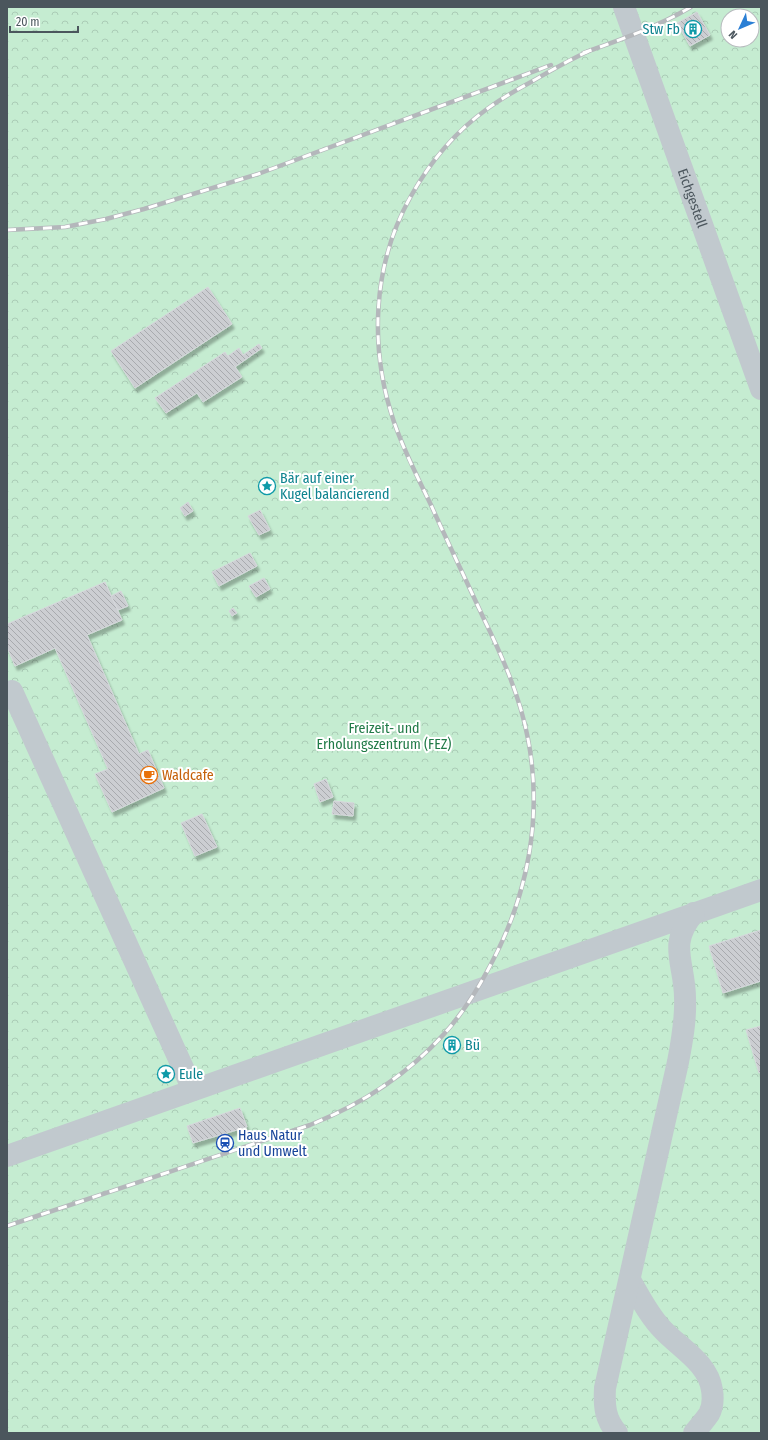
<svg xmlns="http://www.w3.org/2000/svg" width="768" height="1440" font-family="'Fira Sans Condensed',sans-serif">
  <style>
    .park { fill: url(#park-crowns); fill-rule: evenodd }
    .building { fill: url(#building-back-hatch); stroke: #d6d8dc; filter: url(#shadow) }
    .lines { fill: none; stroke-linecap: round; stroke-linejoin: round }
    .minor { stroke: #c1c9ce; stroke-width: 22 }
    .rail-casing { stroke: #b4b7bb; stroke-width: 4.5 }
    .rail { stroke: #fff; stroke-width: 3; stroke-dasharray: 9; stroke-linecap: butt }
    .labels { text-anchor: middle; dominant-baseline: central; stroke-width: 4; stroke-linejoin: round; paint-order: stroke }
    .culture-label { font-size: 14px; fill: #0d838f; stroke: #fff; text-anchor: start }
    .street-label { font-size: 14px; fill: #4b565d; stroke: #fff }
    .park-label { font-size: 14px; fill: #207a47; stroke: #fff }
    .food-label { font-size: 14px; fill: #c56008; stroke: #fff; text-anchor: start }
    .transit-label { font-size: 14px; fill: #164399; stroke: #fff; text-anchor: start }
  </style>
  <defs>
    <pattern id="park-crowns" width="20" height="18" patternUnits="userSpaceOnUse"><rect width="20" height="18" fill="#c5ecd1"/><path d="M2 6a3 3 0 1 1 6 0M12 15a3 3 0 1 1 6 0" fill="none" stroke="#abccb6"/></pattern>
    <pattern id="building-back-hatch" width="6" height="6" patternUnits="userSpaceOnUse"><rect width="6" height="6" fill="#ccced2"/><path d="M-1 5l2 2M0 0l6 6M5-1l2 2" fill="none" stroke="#a8aaae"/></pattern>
    <filter id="shadow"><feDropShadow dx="2.5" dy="4.5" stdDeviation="1" flood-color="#0004"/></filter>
  </defs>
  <rect width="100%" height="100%" fill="#f3f1f2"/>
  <path class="park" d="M7,7H761V1433H7ZM728,16H752V40H728Z"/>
  <g class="building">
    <polygon points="697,12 710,35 690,46 677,23"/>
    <polygon points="208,287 232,324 135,388 111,351"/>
    <polygon points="259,344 262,348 235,367 228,356 239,348 243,355"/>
    <polygon points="225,352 242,377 203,402 197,393 166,413 155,398"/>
    <polygon points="188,502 193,511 185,516 180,508"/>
    <polygon points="260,510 270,530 259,535 248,516"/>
    <polygon points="250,553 257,566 219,586 212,572"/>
    <polygon points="264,578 270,589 256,597 249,586"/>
    <polygon points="105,582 122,620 87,635 139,754 148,750 164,788 112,812 95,774 108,769 55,648 15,666 7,647 7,624"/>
    <polygon points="121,591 128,606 118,610 111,596"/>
    <polygon points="233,608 237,613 232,616 229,611"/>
    <polygon points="326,779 333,797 320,802 314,784"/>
    <polygon points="334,801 354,803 353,816 332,814"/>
    <polygon points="202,814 217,847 195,856 181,823"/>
    <polygon points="761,930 761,981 723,993 709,946"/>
    <polygon points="761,1026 761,1072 759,1073 746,1030"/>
    <polygon points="453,1039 457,1043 451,1050 446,1046"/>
    <polygon points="240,1108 247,1127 193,1143 187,1126"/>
  </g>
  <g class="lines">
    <g class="minor">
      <path id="s1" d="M624,7L761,389"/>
      <polyline points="12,691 193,1090"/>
      <polyline points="7,1156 761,890"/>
      <path d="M630,1280C640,1297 649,1316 663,1330C681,1349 708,1363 712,1390C713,1397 713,1407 709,1414C705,1420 699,1427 694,1433"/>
      <path d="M617,1433C605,1419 604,1406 605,1388L678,1062C682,1041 686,1019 685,998C685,963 667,944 694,913"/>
    </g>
    <g class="rail-casing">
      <g id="rail">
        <path d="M583,53C620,40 657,27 691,7"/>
        <polyline points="7,230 65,227 106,219 144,209 258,174 551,65"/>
        <path d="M7,1226L310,1125C360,1105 408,1074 444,1034C463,1013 478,989 491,964C528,895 543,816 528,739C520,696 502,656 483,617C466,580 448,543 431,505C418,478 404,451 394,422C369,348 372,265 411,196C430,162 455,132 487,109C501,99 516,90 531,82C550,71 569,60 589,51"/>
      </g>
    </g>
    <use href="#rail" class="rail"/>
  </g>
  <defs>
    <g id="building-ring" transform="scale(0.9)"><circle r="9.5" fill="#fff" stroke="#0f9aa8" stroke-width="1.5"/><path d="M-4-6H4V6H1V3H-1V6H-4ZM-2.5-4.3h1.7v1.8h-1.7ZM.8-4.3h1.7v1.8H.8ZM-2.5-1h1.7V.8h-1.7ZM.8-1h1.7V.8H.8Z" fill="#0f9aa8"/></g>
    <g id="sight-ring" transform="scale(0.9)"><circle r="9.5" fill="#fff" stroke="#0f9aa8" stroke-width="1.5"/><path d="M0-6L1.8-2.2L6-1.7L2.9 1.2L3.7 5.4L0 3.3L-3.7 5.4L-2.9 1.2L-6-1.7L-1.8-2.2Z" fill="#0f9aa8"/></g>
    <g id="cafe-ring" transform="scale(0.9)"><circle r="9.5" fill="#fff" stroke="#e8710a" stroke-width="1.5"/><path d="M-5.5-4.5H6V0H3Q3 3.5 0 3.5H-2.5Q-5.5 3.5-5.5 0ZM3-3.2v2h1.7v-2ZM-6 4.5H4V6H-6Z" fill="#e8710a"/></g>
    <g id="station-ring" transform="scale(0.9)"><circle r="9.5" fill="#fff" stroke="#1a4fb4" stroke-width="1.5"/><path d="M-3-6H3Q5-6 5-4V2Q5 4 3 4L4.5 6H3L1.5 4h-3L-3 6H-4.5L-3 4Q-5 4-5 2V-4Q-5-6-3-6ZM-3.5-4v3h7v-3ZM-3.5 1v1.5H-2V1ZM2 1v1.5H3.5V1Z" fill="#1a4fb4"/></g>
  </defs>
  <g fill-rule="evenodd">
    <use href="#building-ring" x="693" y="29"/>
    <use href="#sight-ring" x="267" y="486"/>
    <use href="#cafe-ring" x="149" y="775"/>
    <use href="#building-ring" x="452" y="1045"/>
    <use href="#sight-ring" x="166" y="1074"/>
    <use href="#station-ring" x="225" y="1143"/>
  </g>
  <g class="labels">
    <g class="culture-label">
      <text x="680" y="29" text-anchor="end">Stw Fb</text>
      <text x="280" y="478">Bär auf einer<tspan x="280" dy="16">Kugel balancierend</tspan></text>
      <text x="465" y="1045">Bü</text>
      <text x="179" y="1074">Eule</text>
    </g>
    <g class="street-label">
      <text stroke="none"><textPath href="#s1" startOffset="203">Eichgestell</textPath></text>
    </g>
    <g class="park-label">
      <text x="384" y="728">Freizeit- und<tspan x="384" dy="16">Erholungszentrum (FEZ)</tspan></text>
    </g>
    <g class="food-label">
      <text x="162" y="775">Waldcafe</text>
    </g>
    <g class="transit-label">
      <text x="238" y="1135">Haus Natur<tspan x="238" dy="16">und Umwelt</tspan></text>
    </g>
  </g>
  <rect width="768" height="1440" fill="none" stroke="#4b565d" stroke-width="16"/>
  <g transform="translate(740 28) rotate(226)"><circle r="19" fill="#ffffff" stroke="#b7bbbe"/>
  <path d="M0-3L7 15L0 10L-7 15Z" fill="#2a7fd5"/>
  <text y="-6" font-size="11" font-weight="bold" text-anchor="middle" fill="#4b565d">N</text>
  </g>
  <path d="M10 26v6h68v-6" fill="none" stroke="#4b565d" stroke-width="2"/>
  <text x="16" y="26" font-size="12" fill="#4b565d" stroke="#ffffff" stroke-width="3" paint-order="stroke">20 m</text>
</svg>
